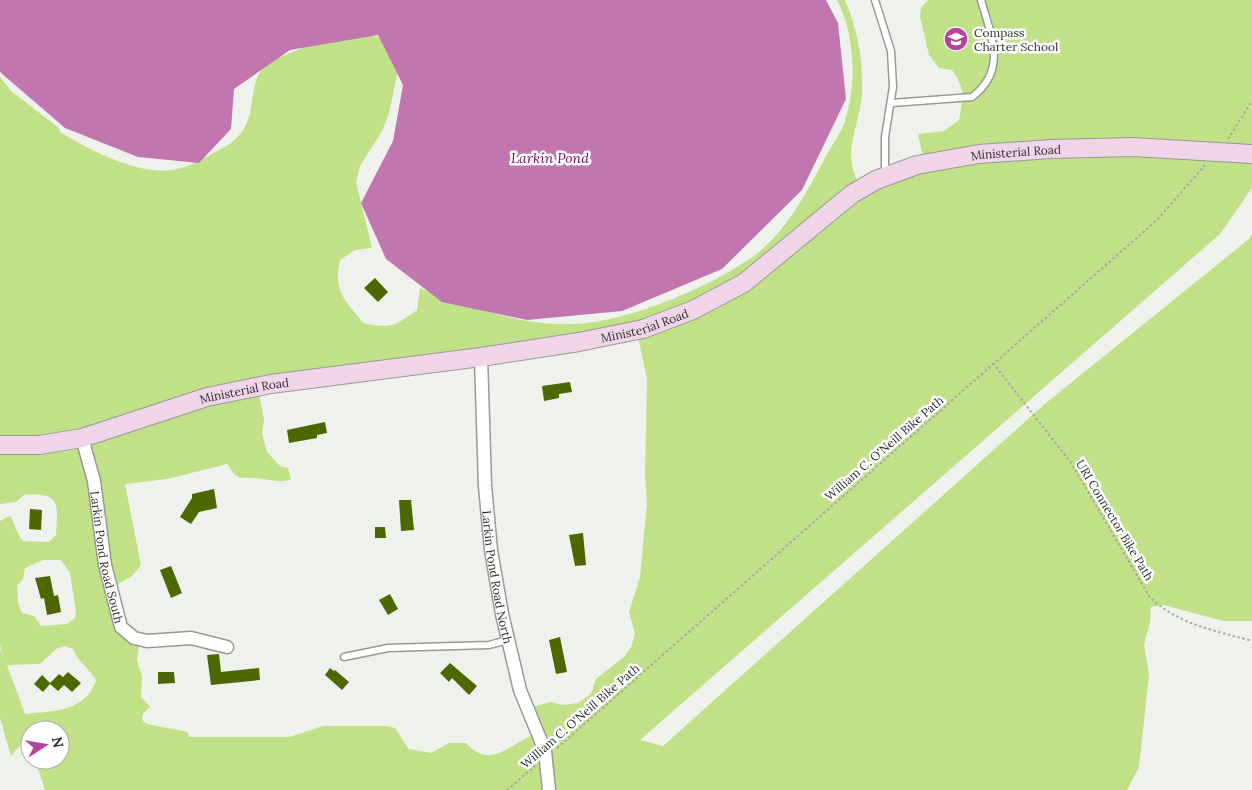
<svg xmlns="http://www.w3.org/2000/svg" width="1252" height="790" font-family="Lora,serif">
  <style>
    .green { fill: #c0e187; fill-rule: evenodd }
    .water { fill: #c276b0 }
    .building { fill: #4d6800 }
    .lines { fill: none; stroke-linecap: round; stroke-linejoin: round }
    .service-casing { stroke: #999a96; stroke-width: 9 }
    .minor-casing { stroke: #999a96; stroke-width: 15 }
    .secondary-casing { stroke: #999a96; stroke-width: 20 }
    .path { stroke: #a7a9a5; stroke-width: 2; stroke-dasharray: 2.5 2.5; stroke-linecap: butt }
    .service { stroke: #fff; stroke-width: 6 }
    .minor { stroke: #fff; stroke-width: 12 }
    .secondary { stroke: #f0d5e9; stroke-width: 18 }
    .labels { text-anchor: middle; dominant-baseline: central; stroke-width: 5; stroke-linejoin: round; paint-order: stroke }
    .poi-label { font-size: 12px; fill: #2f2f2e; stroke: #fff; text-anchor: start }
    .street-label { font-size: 12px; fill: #2f2f2e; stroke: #fff }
    .water-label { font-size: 14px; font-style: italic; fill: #701360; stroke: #fff }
  </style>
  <rect width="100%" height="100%" fill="#eff1ec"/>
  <path class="green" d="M837,0H845C858,32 863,58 862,93C860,128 840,151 860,186L924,162L918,134L944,131L959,120C963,96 966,90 952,70L939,68L929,55L920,17L921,8L928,0H1252V188L1220,234L640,740L663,746L1046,403L1249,239L1252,234V621H1223L1164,605L1151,607L1150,622L1144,645L1149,674L1139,767L1127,790H45L35,760H60V730H30V744L27,737L11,756L0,718V649L4,659L0,645V521L10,516C16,524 16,534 23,541L49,542L56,535C58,504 61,492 24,495L16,502L0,504V77L11,91L59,128L60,132C87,149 138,175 171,170C187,168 200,161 213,153C227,146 237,141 245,127C257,104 247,79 270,61L350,29L384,39L398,71L389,113L382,131L360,166L356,182L372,248L355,250L340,260C333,293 345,299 363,323C391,329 395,326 417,310L420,288C471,307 519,326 573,324C626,323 713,286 755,255C788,230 808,190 827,154C833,144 841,133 845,121C857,83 855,35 837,0ZM638,337L647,379L645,475L647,504L640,577L629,612L635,634L631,647L624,657L596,679L591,694L578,703L563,705L550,702L533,707L537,734C511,741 492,772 466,743H449L431,753L409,749L395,728L387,726H323L289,737H189L188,732L147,724L142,720L143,714L150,707L141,697L142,676L137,660L140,637L114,612L106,591L132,576L141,565L125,484L167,479L227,464L234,474L240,478C258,476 276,484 291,480L288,468L280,466L267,452L262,433L264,420L258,388ZM43,560H61L70,573L76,611L75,618L67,624L41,626L34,616L22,613L18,603L17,585L23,579L25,568ZM65,646L73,649C80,665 89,667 96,681C85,712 53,711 25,714L7,665L40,664L56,649Z"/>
  <polygon class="water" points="0,0 826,0 838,23 846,99 802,190 722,269 622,311 527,320 442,302 386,259 361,203 393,141 403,85 378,35 290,50 234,89 231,129 199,163 138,157 65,128 0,72"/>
  <g class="building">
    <polygon points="375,278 388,292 378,302 364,288"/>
    <polygon points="570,382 572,392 559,394 559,398 544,401 542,386"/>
    <polygon points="325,422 327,433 317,435 317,438 289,443 287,430"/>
    <polygon points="214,489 217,508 199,512 191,524 180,517 192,498 192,494"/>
    <polygon points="399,500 411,500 414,530 401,531"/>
    <polygon points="30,509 42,510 41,530 29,529"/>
    <polygon points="375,527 385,527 386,538 375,538"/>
    <polygon points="583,533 586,565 575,566 569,535"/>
    <polygon points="171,566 182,593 171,598 160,570"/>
    <polygon points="50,576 54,596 58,595 61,612 47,615 44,598 41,599 35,578"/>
    <polygon points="390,594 398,609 388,615 379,600"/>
    <polygon points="560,637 567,672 556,674 549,640"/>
    <polygon points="219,654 221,672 259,668 260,680 211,685 207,655"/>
    <polygon points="450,663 477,686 469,695 452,678 449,682 440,673"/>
    <polygon points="330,668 334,671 335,670 349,682 342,690 325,675"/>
    <polygon points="68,672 81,683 72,692 64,685 58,691 50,684 43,692 34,684 42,675 50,683 59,674 63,677"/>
    <polygon points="158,672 174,672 175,683 158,684"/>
  </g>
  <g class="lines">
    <g class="service-casing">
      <g id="service">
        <polyline points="875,0 891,51 893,87 885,137 885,175"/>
        <path d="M892,103L972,97C1008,70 991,36 981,0"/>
        <polyline points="344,657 388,648 489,645 508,640"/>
      </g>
    </g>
    <g class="minor-casing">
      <g id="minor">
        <path id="s1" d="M481,357L485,486L491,550L502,614L520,690L545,751L549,790"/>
        <path id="s2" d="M82,438L94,481L105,565L121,627L134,638L147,641L191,638L227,647"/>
      </g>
    </g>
    <g class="secondary-casing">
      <g id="secondary">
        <path id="s3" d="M0,445H39L82,438L207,397L271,384L481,357L579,342L643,329L693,310L744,283L852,194L876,180L917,165L979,154L1051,149L1133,147L1252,154"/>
      </g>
    </g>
    <g class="path">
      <polyline points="1228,139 1252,101"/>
      <path d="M993,363L1072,464L1149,596C1178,625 1214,630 1252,641"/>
      <polyline points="557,748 1157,220 1205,165"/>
      <polyline points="507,790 536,765"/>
    </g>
    <use href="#service" class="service"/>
    <use href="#minor" class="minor"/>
    <use href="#secondary" class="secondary"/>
  </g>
  <defs>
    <g id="school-disc" transform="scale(1.25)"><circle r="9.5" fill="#b5449f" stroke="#fff"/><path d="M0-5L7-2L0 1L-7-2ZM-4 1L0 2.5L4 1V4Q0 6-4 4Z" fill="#fff"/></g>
  </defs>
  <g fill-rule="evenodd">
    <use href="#school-disc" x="956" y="39"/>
  </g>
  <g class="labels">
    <g class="poi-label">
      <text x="974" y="32">Compass<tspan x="974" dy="14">Charter School</tspan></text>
    </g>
    <g class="street-label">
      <text stroke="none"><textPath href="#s3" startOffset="1078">Ministerial Road</textPath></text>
      <text stroke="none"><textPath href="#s3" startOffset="658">Ministerial Road</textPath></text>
      <text stroke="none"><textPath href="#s3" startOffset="252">Ministerial Road</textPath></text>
      <text transform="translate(884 448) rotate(-41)">William C. O'Neill Bike Path</text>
      <text transform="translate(1115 520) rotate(59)">URI Connector Bike Path</text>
      <text stroke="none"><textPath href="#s2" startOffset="122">Larkin Pond Road South</textPath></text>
      <text stroke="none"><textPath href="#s1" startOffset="221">Larkin Pond Road North</textPath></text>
      <text transform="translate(580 716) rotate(-41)">William C. O'Neill Bike Path</text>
    </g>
    <g class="water-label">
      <text x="550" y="158">Larkin Pond</text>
    </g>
  </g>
  <g transform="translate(45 745) rotate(78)"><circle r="24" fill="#ffffff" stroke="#acacab"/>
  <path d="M0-4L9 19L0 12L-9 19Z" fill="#b5449f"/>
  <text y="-8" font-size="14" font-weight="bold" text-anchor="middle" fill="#2f2f2e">N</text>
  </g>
</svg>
